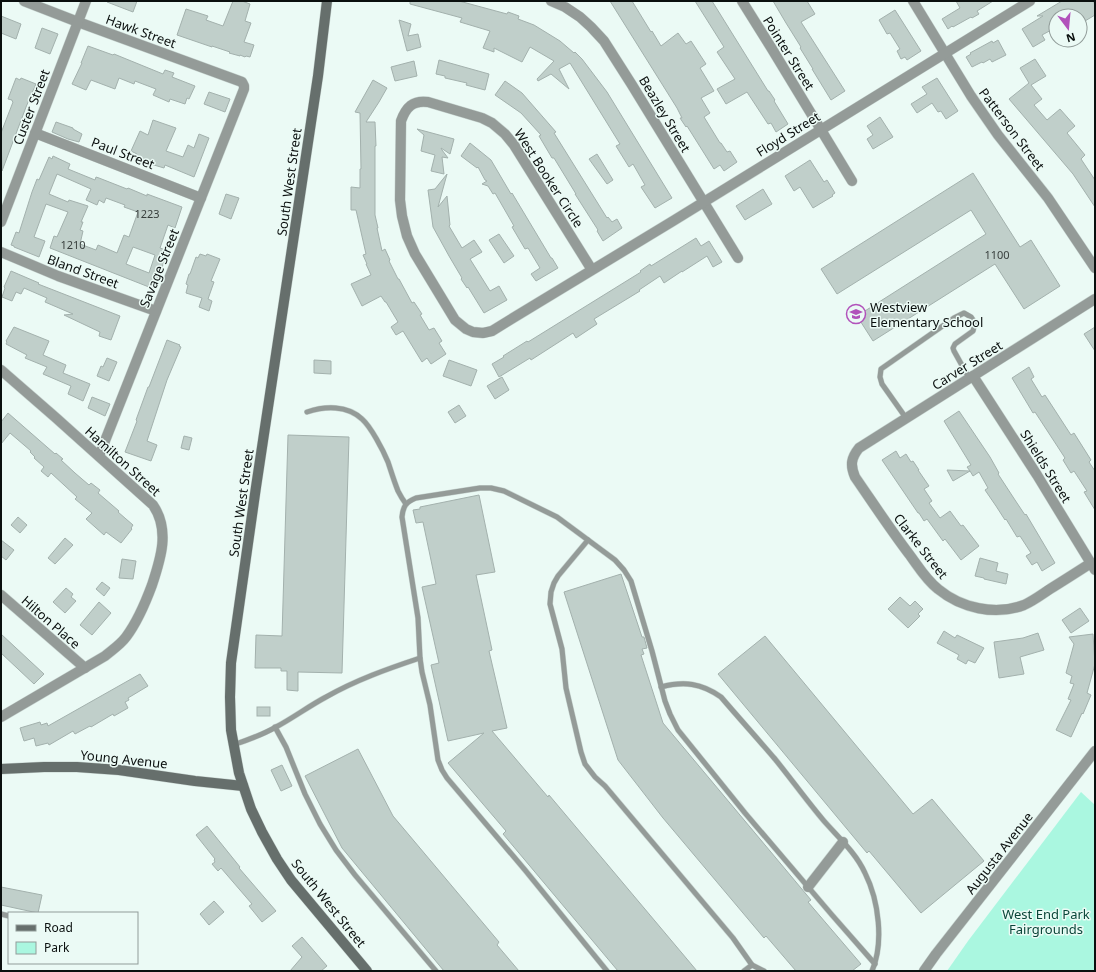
<svg xmlns="http://www.w3.org/2000/svg" width="1096" height="972" font-family="'Noto Sans',sans-serif">
  <style>
    .green { fill: #aaf7e0 }
    .building { fill: #c0cfca; stroke: #a3b1ad; fill-rule: evenodd }
    .lines { fill: none; stroke-linecap: round; stroke-linejoin: round }
    .lane-casing { stroke: #c7d4d0; stroke-width: 6 }
    .street-casing { stroke: #c7d4d0; stroke-width: 11 }
    .secondary-casing { stroke: #c7d4d0; stroke-width: 11 }
    .lane { stroke: #949b98; stroke-width: 5 }
    .street { stroke: #949b98; stroke-width: 10 }
    .secondary { stroke: #666f6c; stroke-width: 10 }
    .labels { text-anchor: middle; dominant-baseline: central; stroke-width: 3; stroke-linejoin: round; paint-order: stroke }
    .number-label { font-size: 11px; fill: #383f3d }
    .street-label { font-size: 13px; fill: #0a0f0e; stroke: #ebfaf5 }
    .poi-label { font-size: 13px; fill: #0a0f0e; stroke: #ebfaf5; text-anchor: start }
    .park-label { font-size: 13px; fill: #0a4639; stroke: #ebfaf5 }
  </style>
  <rect width="100%" height="100%" fill="#ebfaf5"/>
  <polygon class="green" points="1081,792 1095,805 1095,971 947,971 968,941"/>
  <g class="building">
    <polygon points="107,1 137,1 133,12 107,2"/>
    <polygon points="233,1 242,1 250,4 245,21 251,23 244,42 254,45 250,57 246,56 245,57 240,55 240,56 229,53 230,52 212,46 212,47 177,35 186,9 208,16 206,20 223,26"/>
    <polygon points="410,1 459,1 507,14 508,12 519,16 518,19 534,25 560,41 574,53 575,52 582,59 607,92 672,198 655,208 641,187 645,185 633,164 629,167 616,146 620,144 570,63 559,69 569,89 551,74 538,81 537,79 554,61 530,47 522,62 494,48 494,52 483,48 490,31 460,22 462,18 410,4"/>
    <polygon points="610,1 632,1 651,32 652,31 661,46 678,33 686,44 691,41 706,64 700,68 714,91 701,98 710,113 704,117 720,143 721,143 727,152 730,151 737,162 724,171 720,165 714,169 687,126 686,127 680,118 682,118 677,108"/>
    <polygon points="695,1 712,1 768,91 769,91 775,100 774,101 788,124 776,132 771,123 768,124 747,92 726,104 717,89 735,79 717,52 724,47"/>
    <polygon points="773,1 807,1 815,14 801,22 845,91 831,100 812,69 813,69 800,48 801,47 786,23"/>
    <polygon points="956,1 993,1 977,11 979,14 972,18 971,17 953,27 952,26 948,29 942,19 960,8"/>
    <polygon points="1062,1 1093,1 1095,5 1095,15 1080,24 1080,16 1056,16 1056,29 1055,28 1042,35 1045,40 1033,47 1022,29 1043,16 1037,16"/>
    <polygon points="895,10 921,51 907,60 905,57 901,59 897,51 900,49 890,33 887,34 879,20"/>
    <polygon points="1,16 21,24 16,39 1,33"/>
    <polygon points="399,20 411,24 408,36 418,34 421,47 407,51"/>
    <polygon points="42,28 58,34 50,54 35,48"/>
    <polygon points="998,40 1006,55 992,62 990,59 983,63 982,62 972,67 966,57 971,54 970,53 992,41 993,43"/>
    <polygon points="88,46 113,55 114,54 163,74 165,70 174,73 172,77 195,86 189,99 187,98 185,104 170,99 169,102 153,95 156,89 135,81 134,84 119,78 115,89 91,80 86,90 72,84 82,63 81,63"/>
    <polygon points="1035,59 1046,76 1031,85 1042,99 1034,105 1047,120 1060,109 1075,126 1067,133 1085,155 1081,159 1095,180 1095,207 1073,174 1009,99 1029,83 1020,68"/>
    <polygon points="439,60 489,74 485,90 466,85 467,83 445,78 445,76 436,74"/>
    <polygon points="414,61 417,76 395,81 391,67"/>
    <polygon points="16,78 20,80 21,78 36,84 26,107 2,171 1,133 13,102 12,101 12,100 8,99"/>
    <polygon points="937,78 958,111 946,119 941,111 938,112 932,103 917,113 911,104 927,94 922,87"/>
    <polygon points="373,80 387,88 379,102 366,122 375,122 376,146 375,146 375,215 378,228 377,228 382,251 385,249 390,260 389,261 398,279 399,279 412,303 414,302 422,314 420,315 429,330 434,328 442,341 439,343 446,354 431,364 427,358 422,362 403,331 396,335 391,327 398,322 386,302 385,302 381,296 362,306 351,284 371,275 366,264 367,264 363,255 366,254 356,210 351,210 351,187 360,188 360,169 361,169 360,113 355,112"/>
    <polygon points="505,81 522,93 556,132 554,133 607,218 608,217 612,222 617,219 622,228 603,241 597,231 598,230 575,194 576,194 554,158 552,158 539,136 541,135 521,113 495,95"/>
    <polygon points="209,92 230,99 225,112 204,104"/>
    <polygon points="880,117 893,137 873,149 867,139 873,135 867,126"/>
    <polygon points="153,120 176,128 166,151 183,157 188,145 194,148 199,134 209,138 194,177 165,165 164,168 154,165 136,157 137,154 131,151 140,131 148,135"/>
    <polygon points="56,122 73,128 73,129 82,134 79,142 68,139 52,132"/>
    <polygon points="417,129 454,139 450,154 441,148 442,150 448,158 442,157 444,174 431,171 435,155 421,151 424,135"/>
    <polygon points="470,143 491,160 511,194 512,193 551,258 552,258 558,268 536,281 531,274 540,268 528,248 525,249 512,227 514,226 495,193 493,194 488,186 482,184 487,181 485,180 478,167 477,168 461,156"/>
    <polygon points="597,154 613,180 607,184 589,159"/>
    <path d="M53,156L70,164L68,169L95,180L96,177L99,178L127,189L128,188L147,196V194L182,207L175,228L168,225L160,248L168,251L154,289L50,248L54,236L57,237L68,212L46,204L34,237L45,241L39,257L14,247V246L11,245L16,232L19,233L32,192L37,179L39,180L49,157L52,159ZM57,174L91,189L86,200L97,205L99,200L104,203L106,198L125,205L124,207L138,212L129,237L124,235L117,253L98,245L96,250L80,244L83,231L80,230L83,222H81L88,206L69,200L68,202L49,194ZM133,247L155,255L149,273L126,264Z"/>
    <polygon points="810,160 824,182 827,180 835,193 832,195 833,196 813,208 800,187 794,191 785,176"/>
    <polygon points="973,173 1020,247 1031,240 1060,286 1024,309 995,264 873,341 857,316 986,234 971,210 837,294 821,269"/>
    <polygon points="447,174 438,207 447,196 450,225 449,226 462,248 474,240 482,252 470,259 490,291 499,286 507,300 484,313 468,287 467,288 461,279 462,278 449,256 433,227 428,190 435,189"/>
    <polygon points="763,189 772,204 745,220 736,206"/>
    <polygon points="226,194 239,198 231,219 219,214"/>
    <polygon points="499,234 514,256 504,263 489,240"/>
    <polygon points="696,238 701,246 709,241 722,262 713,267 707,256 682,272 682,271 664,283 660,276 639,290 640,291 594,319 597,324 576,338 573,333 531,360 530,358 499,377 492,364 504,357 503,356 527,341 528,342 641,272 640,271 650,264 651,266"/>
    <polygon points="200,254 206,256 207,254 220,259 211,281 214,282 208,299 212,301 209,311 199,307 202,298 186,293 188,285 186,284 189,274 190,274 196,257 198,258"/>
    <polygon points="11,271 39,283 38,284 120,316 111,340 99,336 100,332 64,315 73,314 45,302 47,298 24,288 21,294 16,292 12,301 2,297 5,288 4,287"/>
    <polygon points="14,327 49,341 43,355 66,365 63,373 90,384 83,401 68,394 71,386 43,374 47,367 25,358 27,355 6,344 7,342 6,341"/>
    <polygon points="1095,327 1095,351 1084,334"/>
    <polygon points="167,340 180,345 179,346 181,347 167,380 147,441 157,445 151,461 125,452 137,421 136,420 148,387 149,387"/>
    <polygon points="107,358 117,362 109,381 97,376 101,366 103,367"/>
    <polygon points="314,360 331,361 331,374 314,373"/>
    <polygon points="449,360 477,370 471,386 443,376"/>
    <polygon points="1029,367 1034,377 1031,379 1042,397 1045,395 1071,435 1074,433 1091,460 1089,462 1095,471 1095,510 1084,492 1087,491 1074,471 1071,473 1063,460 1065,458 1035,412 1033,413 1012,378"/>
    <polygon points="502,377 509,390 495,399 487,386"/>
    <polygon points="92,397 110,404 105,416 88,408"/>
    <polygon points="459,405 466,416 455,423 448,412"/>
    <polygon points="959,411 990,457 999,473 998,474 1015,500 1025,515 1026,514 1055,563 1042,571 1037,562 1032,565 1026,556 1031,553 1020,536 1017,537 1006,519 1005,520 996,506 985,490 988,488 979,472 973,476 970,471 953,481 947,470 970,471 967,467 971,465 944,421"/>
    <polygon points="8,413 55,454 56,453 63,459 61,460 75,473 89,485 91,483 100,490 98,493 119,511 118,512 133,525 131,528 132,529 121,543 106,532 104,535 86,519 92,513 75,499 77,497 51,473 48,477 41,471 44,467 34,458 35,457 30,452 31,451 10,433 1,444 1,422"/>
    <polygon points="288,435 349,437 342,673 298,672 298,691 287,690 287,671 281,671 281,668 255,668 256,635 282,636"/>
    <polygon points="184,436 192,438 189,450 181,448"/>
    <polygon points="896,451 900,458 906,454 911,462 913,461 919,470 918,470 929,486 924,489 932,501 929,503 940,518 950,511 961,526 963,525 979,546 961,560 945,539 943,541 927,519 924,521 919,513 918,513 882,460"/>
    <polygon points="479,495 495,572 476,575 492,650 489,651 507,728 492,731 548,797 549,795 697,971 618,971 503,834 506,831 448,763 484,733 448,741 431,665 439,663 422,587 436,584 423,522 416,523 413,510 420,509 420,507"/>
    <polygon points="18,517 27,525 20,533 11,525"/>
    <polygon points="65,538 73,545 55,564 48,558"/>
    <polygon points="1,540 14,550 6,560 1,556"/>
    <polygon points="980,558 998,563 996,571 1008,574 1006,584 984,579 984,578 975,576"/>
    <polygon points="122,559 136,561 133,579 119,578"/>
    <polygon points="621,574 642,637 644,637 647,648 642,649 644,654 641,655 663,723 811,900 808,902 861,964 852,971 796,971 766,936 764,938 663,818 618,760 564,592"/>
    <polygon points="102,582 110,588 104,596 96,589"/>
    <polygon points="66,588 73,594 71,597 76,601 65,613 53,602"/>
    <polygon points="900,597 910,606 915,601 923,609 918,614 920,616 908,628 888,609"/>
    <polygon points="99,602 111,613 92,635 80,625"/>
    <polygon points="1080,608 1089,621 1071,633 1062,620"/>
    <polygon points="944,631 955,638 957,635 984,648 975,663 968,660 966,664 957,659 959,655 937,643"/>
    <polygon points="1038,633 1044,650 1020,657 1024,674 999,678 994,642 1023,638"/>
    <polygon points="1,634 44,674 34,684 1,653"/>
    <polygon points="1093,634 1095,664 1087,693 1091,695 1083,714 1082,713 1071,737 1056,730 1071,700 1068,699 1074,684 1070,683 1072,676 1066,673 1074,644 1069,637"/>
    <polygon points="765,636 913,814 932,799 984,861 921,913 869,851 867,853 718,674"/>
    <polygon points="140,674 148,686 128,698 129,700 125,702 128,708 114,716 113,714 91,727 90,726 75,734 73,731 49,745 48,743 36,746 34,738 24,741 20,728 40,722 41,725 47,723 48,726"/>
    <rect x="257" y="707" width="13" height="9"/>
    <polygon points="358,749 393,816 499,942 497,945 519,971 444,971 342,848 305,776"/>
    <polygon points="282,765 292,786 281,791 271,770"/>
    <polygon points="207,826 240,867 239,868 276,911 262,922 249,906 252,904 221,868 218,871 212,864 215,862 214,860 215,859 196,835"/>
    <polygon points="1,887 42,895 38,913 1,905"/>
    <polygon points="214,901 224,912 209,925 200,914"/>
    <polygon points="302,937 327,966 321,971 290,971 302,957 292,946"/>
  </g>
  <g class="lines">
    <g class="lane-casing">
      <g id="lane">
        <path d="M307,412C325,406 347,405 362,419C371,427 383,450 388,462C391,471 394,481 398,491C400,495 403,500 406,504"/>
        <polyline points="906,418 882,384 880,377 881,369 954,318 964,313 971,317 975,323 973,331 955,344 953,348 954,351 969,378"/>
        <polyline points="588,540 558,576 554,583 551,592 550,604 562,649 566,688 581,752 585,764 595,777 605,786 733,938 752,965 764,971"/>
        <path d="M661,687C684,681 701,683 721,697C739,718 757,738 775,759C792,780 807,801 824,821C839,838 856,853 865,873C879,901 884,943 872,971"/>
        <polyline points="275,727 286,747 305,794 320,824 336,850 355,875 436,971"/>
        <path d="M233,745C248,740 262,735 276,727C293,718 309,706 326,697C356,680 387,669 420,658"/>
        <polyline points="1,914 9,916"/>
        <path d="M607,971L525,870L447,778L442,770L438,760L430,705L422,672L420,658L418,618L402,517C403,506 406,502 416,498L480,488H491L504,491L557,517L615,560L624,570L631,581L652,651L665,701L670,714L678,730L745,813L832,915L875,964"/>
        <polyline points="744,971 752,965"/>
      </g>
    </g>
    <g class="street-casing">
      <g id="street">
        <polyline points="24,1 78,22 242,82 244,86 244,89 99,456"/>
        <polyline points="551,1 565,7 580,17 591,27 604,41 632,85 738,258"/>
        <polyline points="742,1 772,49 852,181"/>
        <polyline points="913,1 971,96 998,135 1048,198 1095,268"/>
        <polyline points="35,133 201,198"/>
        <polyline points="1,222 86,1"/>
        <polyline points="1,252 58,276 156,311"/>
        <path d="M592,270L514,145L505,134L492,123L482,118L428,102C413,100 406,107 401,121L400,200L402,216L407,236L415,254L455,320L466,329L473,332L483,333L492,331L513,318L673,221L1030,1"/>
        <path d="M1,370L55,417L153,505C170,530 161,558 152,585C145,604 138,621 126,637C120,645 112,650 105,656L1,717"/>
        <polyline points="973,376 1037,475 1095,570"/>
        <path d="M1091,563C1077,572 1063,581 1050,589C1041,595 1033,601 1024,605C995,616 961,608 938,589C926,580 918,566 909,554C890,529 873,503 855,477C850,465 851,458 859,448L1095,299"/>
        <polyline points="1,595 85,668"/>
        <polyline points="808,887 843,842"/>
        <polyline points="924,971 936,954 1095,751"/>
      </g>
    </g>
    <g class="secondary-casing">
      <g id="secondary">
        <polyline points="327,1 318,76 256,487 231,663 230,697 231,730 239,773 251,809 262,832 277,859 291,880 367,971"/>
        <polyline points="1,769 44,767 77,767 119,770 195,781 243,786"/>
      </g>
    </g>
    <use href="#lane" class="lane"/>
    <use href="#street" class="street"/>
    <use href="#secondary" class="secondary"/>
  </g>
  <defs>
    <g id="school-ring" transform="scale(1)"><circle r="9.5" fill="#ebfaf5" stroke="#b152bb" stroke-width="1.5"/><path d="M0-5L7-2L0 1L-7-2ZM-4 1L0 2.5L4 1V4Q0 6-4 4Z" fill="#b152bb"/></g>
  </defs>
  <g fill-rule="evenodd">
    <use href="#school-ring" x="856" y="314"/>
  </g>
  <g class="labels">
    <g class="number-label">
      <text x="147" y="213">1223</text>
      <text x="73" y="244">1210</text>
      <text x="997" y="254">1100</text>
    </g>
    <g class="street-label">
      <text transform="translate(141 31) rotate(20)">Hawk Street</text>
      <text transform="translate(789 53) rotate(58)">Pointer Street</text>
      <text transform="translate(31 107) rotate(-69)">Custer Street</text>
      <text transform="translate(665 114) rotate(59)">Beazley Street</text>
      <text transform="translate(1012 129) rotate(53)">Patterson Street</text>
      <text transform="translate(788 134) rotate(-32)">Floyd Street</text>
      <text transform="translate(123 153) rotate(21)">Paul Street</text>
      <text transform="translate(549 178) rotate(57)">West Booker Circle</text>
      <text transform="translate(289 182) rotate(-82)">South West Street</text>
      <text transform="translate(159 268) rotate(-68)">Savage Street</text>
      <text transform="translate(83 271) rotate(20)">Bland Street</text>
      <text transform="translate(967 365) rotate(-32)">Carver Street</text>
      <text transform="translate(123 461) rotate(42)">Hamilton Street</text>
      <text transform="translate(1046 466) rotate(58)">Shields Street</text>
      <text transform="translate(241 503) rotate(-82)">South West Street</text>
      <text transform="translate(921 546) rotate(52)">Clarke Street</text>
      <text transform="translate(51 622) rotate(41)">Hilton Place</text>
      <text transform="translate(124 759) rotate(6)">Young Avenue</text>
      <text transform="translate(999 853) rotate(-52)">Augusta Avenue</text>
      <text transform="translate(329 903) rotate(51)">South West Street</text>
    </g>
    <g class="poi-label">
      <text x="870" y="307">Westview<tspan x="870" dy="15">Elementary School</tspan></text>
    </g>
    <g class="park-label">
      <text x="1046" y="914">West End Park<tspan x="1046" dy="15">Fairgrounds</tspan></text>
    </g>
  </g>
  <rect width="1096" height="972" fill="none" stroke="#0a0f0e" stroke-width="4"/>
  <rect x="8" y="912" width="130" height="52" fill="#ebfaf5" stroke="#919c99"/>
  <rect x="16" y="925" width="20" height="6" fill="#666f6c" stroke="#919c99"/>
  <text x="44" y="932" font-size="12" fill="#0a0f0e">Road</text>
  <rect x="16" y="942" width="20" height="12" fill="#aaf7e0" stroke="#919c99"/>
  <text x="44" y="952" font-size="12" fill="#0a0f0e">Park</text>
  <g transform="translate(1068 28) rotate(164)"><circle r="19" fill="#ebfaf5" stroke="#919c99"/>
  <path d="M0-3L7 15L0 10L-7 15Z" fill="#b152bb"/>
  <text y="-6" font-size="11" font-weight="bold" text-anchor="middle" fill="#0a0f0e">N</text>
  </g>
</svg>
